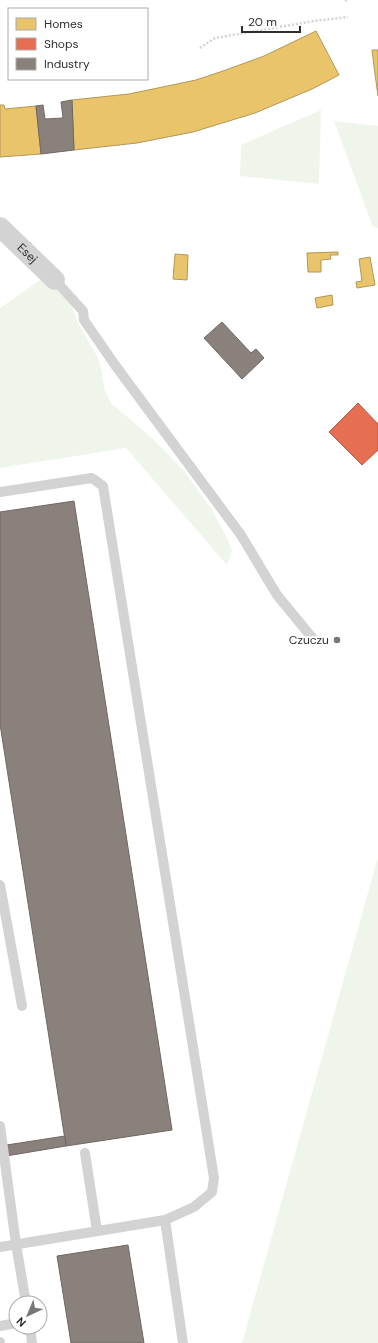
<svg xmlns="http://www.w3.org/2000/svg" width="378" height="1343" font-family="'DM Sans',sans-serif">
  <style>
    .green { fill: #eff5eb }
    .homes { fill: #e9c46a; stroke: #b19758 }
    .shops { fill: #e76f51; stroke: #b05c46 }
    .industry { fill: #8a817c; stroke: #6e6865 }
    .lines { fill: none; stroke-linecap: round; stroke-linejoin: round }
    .path { stroke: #d3d3d3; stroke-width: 2.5; stroke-dasharray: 2 2; stroke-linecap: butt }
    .service { stroke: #d3d3d3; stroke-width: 10 }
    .minor { stroke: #d3d3d3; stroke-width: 20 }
    .poi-dot { fill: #777; stroke: #fff; stroke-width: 1.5 }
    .labels { text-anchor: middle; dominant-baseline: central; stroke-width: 4; stroke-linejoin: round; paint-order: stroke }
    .street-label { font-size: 12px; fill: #2e2e2e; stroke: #fff }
    .poi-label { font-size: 12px; fill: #2e2e2e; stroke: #fff; text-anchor: end }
  </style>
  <rect width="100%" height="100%" fill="#fff"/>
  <g class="green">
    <polygon points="321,110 319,184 240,176 241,145"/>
    <polygon points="334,121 378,126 378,228 373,227"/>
    <polygon points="46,276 71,305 79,325 97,356 101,368 104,388 111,403 153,439 184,471 212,510 227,538 232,551 227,565 126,448 0,468 0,308"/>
    <polygon points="378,857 378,1343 242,1343"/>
  </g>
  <g class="homes">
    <polygon points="316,31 339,75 312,89 255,113 193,132 137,143 74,150 72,100 129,94 196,80 223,71 264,56"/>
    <polygon points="372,50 378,50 378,96 375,74"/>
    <polygon points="0,105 4,105 5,109 36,106 41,154 0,157"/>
    <polygon points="338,252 338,255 330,255 331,259 321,260 321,272 308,272 307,253"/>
    <polygon points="175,254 188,255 187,280 173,279"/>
    <polygon points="370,257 375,285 357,288 356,282 362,281 359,259"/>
    <polygon points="332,295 333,305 317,308 315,298"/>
  </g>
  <polygon class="shops" points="358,403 378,424 378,450 362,465 329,432"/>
  <g class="industry">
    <polygon points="72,100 74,150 41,154 36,106 43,105 45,119 63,118 61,102"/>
    <polygon points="222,322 251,353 256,349 264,358 242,379 204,338"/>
    <polygon points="74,501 172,1130 66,1146 0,724 0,512"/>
    <polygon points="65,1136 66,1146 0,1157 0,1146"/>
    <polygon points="128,1245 144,1343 71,1343 57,1256"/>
  </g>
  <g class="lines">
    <g class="path">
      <polyline points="345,0 347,1"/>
      <polyline points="200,48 215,38 314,21 348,17"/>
    </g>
    <g class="service">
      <polyline points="55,280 83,311 84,320 115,365 241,535 277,595 314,640"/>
      <polyline points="0,492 92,478 103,486 214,1178 212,1192 194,1207 165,1220 0,1247"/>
      <polyline points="0,885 22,1006"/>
      <polyline points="0,1126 16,1244 26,1303"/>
      <polyline points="85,1153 97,1231"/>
      <polyline points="165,1220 183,1343"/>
      <polyline points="0,1326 16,1323"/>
      <polyline points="30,1327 32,1343"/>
      <polyline points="0,1342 0,1343"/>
    </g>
    <path class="minor" id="s1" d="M0,227L55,280"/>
  </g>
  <circle class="poi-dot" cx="337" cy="640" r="4"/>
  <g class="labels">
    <g class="street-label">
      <text stroke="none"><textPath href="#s1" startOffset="38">Esej</textPath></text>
    </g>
    <g class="poi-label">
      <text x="329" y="640">Czuczu</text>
    </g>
  </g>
  <rect x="8" y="8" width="140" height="72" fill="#ffffff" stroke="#ababab"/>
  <rect x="16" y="18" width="20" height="12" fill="#e9c46a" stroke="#ababab"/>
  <text x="44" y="28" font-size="12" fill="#2e2e2e">Homes</text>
  <rect x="16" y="38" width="20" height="12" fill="#e76f51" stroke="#ababab"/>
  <text x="44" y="48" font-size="12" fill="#2e2e2e">Shops</text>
  <rect x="16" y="58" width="20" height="12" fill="#8a817c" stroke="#ababab"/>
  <text x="44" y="68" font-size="12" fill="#2e2e2e">Industry</text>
  <g transform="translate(28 1315) rotate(224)"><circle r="19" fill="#ffffff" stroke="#ababab"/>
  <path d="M0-3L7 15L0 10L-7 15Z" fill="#777777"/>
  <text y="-6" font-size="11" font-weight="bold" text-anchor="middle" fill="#2e2e2e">N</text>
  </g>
  <path d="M242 26v6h58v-6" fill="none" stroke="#2e2e2e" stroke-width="2"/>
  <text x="248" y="26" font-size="12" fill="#2e2e2e" stroke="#ffffff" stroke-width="3" paint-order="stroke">20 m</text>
</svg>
